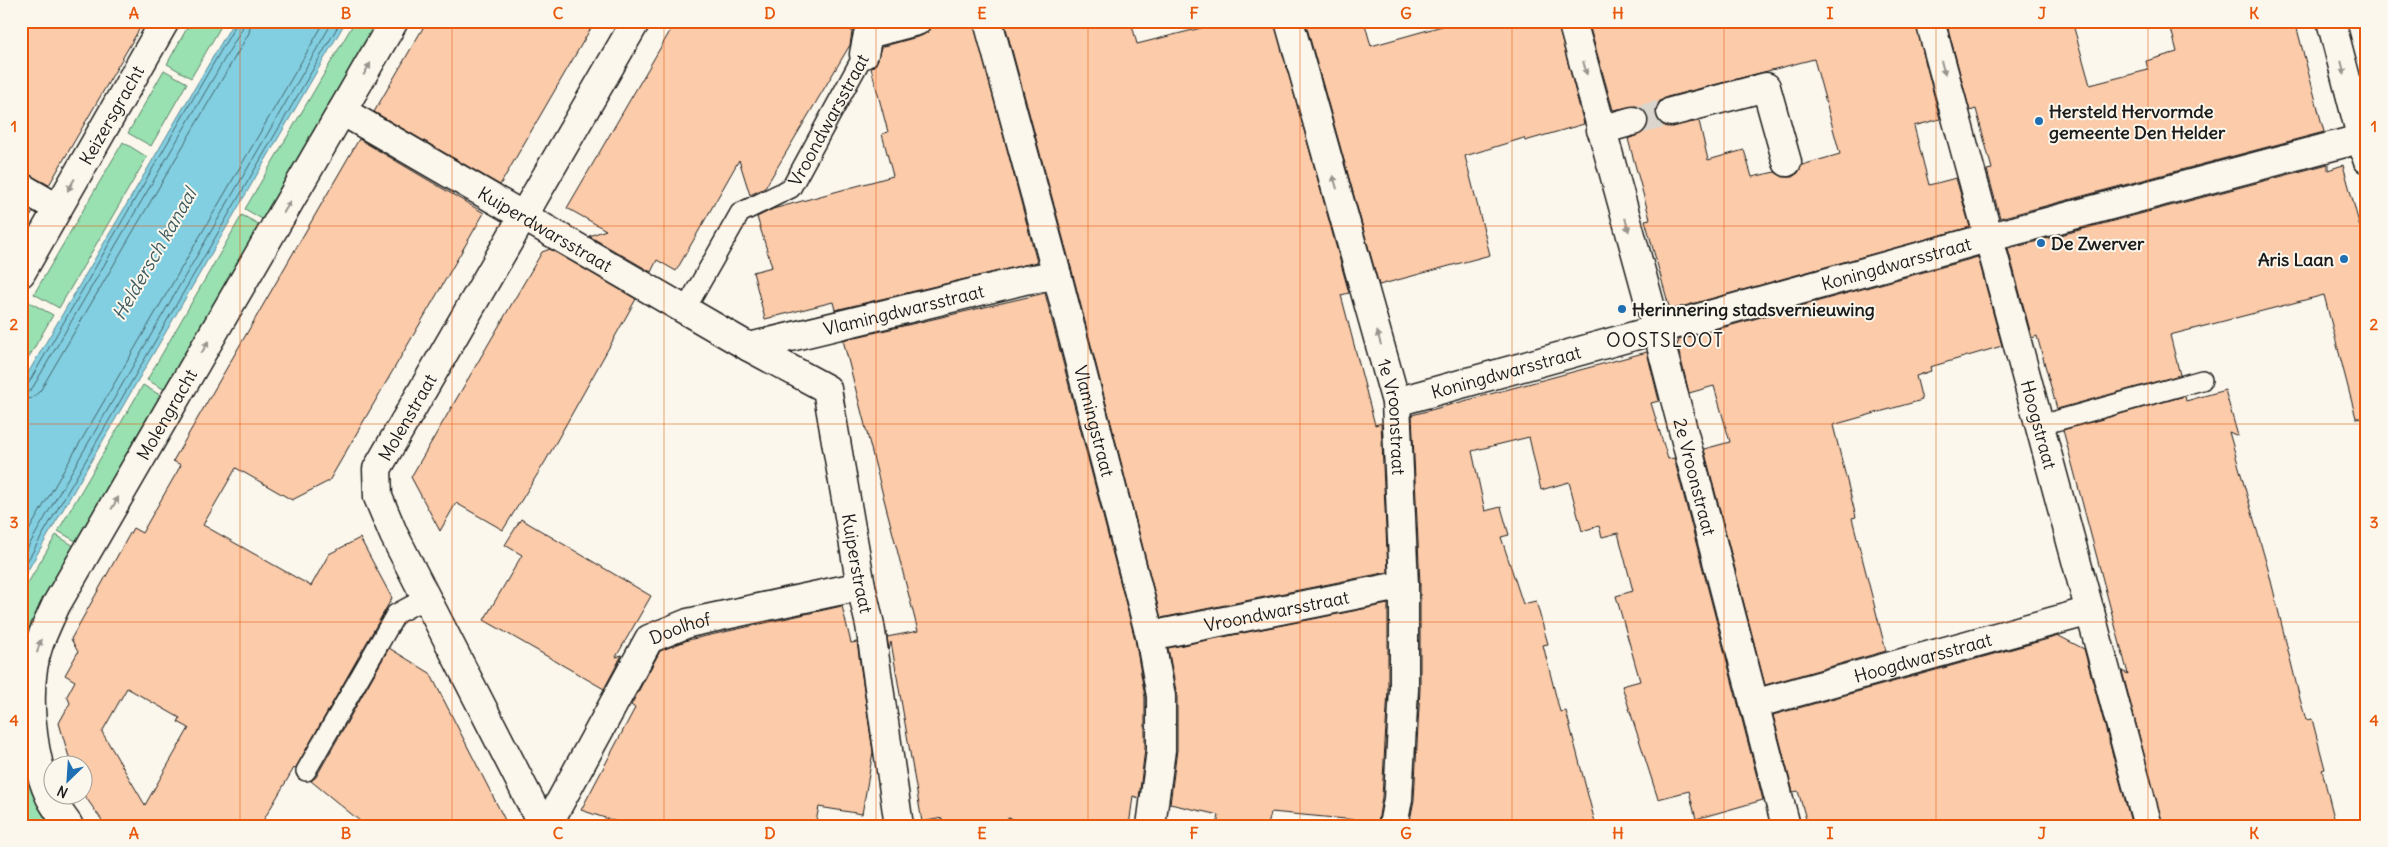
<svg xmlns="http://www.w3.org/2000/svg" width="2388" height="847" font-family="Delius,sans-serif">
  <style>
    .green { fill: #99e1b0; stroke: #5a7e66 }
    .water { fill: #82cfe1; stroke: #598792 }
    .lines { fill: none; stroke-linecap: round; stroke-linejoin: round }
    .shore { stroke: #45646b; stroke-width: 1 }
    .building { fill: #fbcbaa; stroke: #1c1c1c; fill-rule: evenodd }
    .street-tunnel { stroke: #dad6cd; stroke-width: 28; stroke-dasharray: 28 14; stroke-linecap: butt }
    .lane-casing { stroke: #1c1c1c; stroke-width: 22 }
    .street-casing { stroke: #1c1c1c; stroke-width: 31 }
    .lane { stroke: #fbf7ec; stroke-width: 19 }
    .street { stroke: #fbf7ec; stroke-width: 28 }
    .oneway { fill: #97948e }
    .grid { fill: none; stroke: #e8590c; stroke-width: 1; stroke-opacity: 0.55 }
    .poi-dot { fill: #1f6fb2; stroke: #fbf7ec; stroke-width: 2 }
    .labels { text-anchor: middle; dominant-baseline: central; stroke-width: 4; stroke-linejoin: round; paint-order: stroke }
    .poi-label { font-size: 18px; font-weight: bold; fill: #1c1c1c; stroke: #fbf7ec; text-anchor: start }
    .street-label { font-size: 18px; fill: #1c1c1c; stroke: #fbf7ec }
    .water-label { font-size: 19px; font-style: italic; fill: #405b61; stroke: #fbf7ec }
    .neighbourhood-label { font-size: 19px; letter-spacing: 1px; fill: #1c1c1c; stroke: #fbf7ec }
    .neatline { fill: none; stroke: #e8590c; stroke-width: 2 }
    .grid-label { font-size: 16px; text-anchor: middle; font-weight: bold; fill: #e8590c }
  </style>
  <rect width="100%" height="100%" fill="#fbf7ec"/>
  <filter id="ink" filterUnits="userSpaceOnUse"><feTurbulence type="fractalNoise" baseFrequency=".02" numOctaves="2"/><feDisplacementMap in="SourceGraphic" scale="10" xChannelSelector="R" yChannelSelector="G"/><feConvolveMatrix kernelMatrix="1 2 1 2 8 2 1 2 1" color-interpolation-filters="sRGB"/></filter>
  <g filter="url(#ink)">
    <g class="green">
      <polygon points="191,21 224,21 191,78 167,64"/>
      <polygon points="355,21 384,21 267,222 245,209"/>
      <polygon points="164,70 187,83 151,146 128,133"/>
      <polygon points="123,142 147,157 59,308 34,294"/>
      <polygon points="242,215 264,227 169,392 147,380"/>
      <polygon points="29,302 53,315 21,371 21,315"/>
      <polygon points="143,385 165,398 81,544 58,531"/>
      <polygon points="56,535 79,549 21,672 21,595"/>
      <polygon points="21,743 57,826 24,826 21,822"/>
    </g>
    <polygon class="water" points="234,21 346,21 21,582 21,385"/>
    <g class="lines">
      <g class="shore">
        <polyline points="21,387 28,384 238,21"/>
        <polyline points="21,393 29,392 33,387 242,29 244,21"/>
        <polyline points="21,401 32,398 40,391 249,33 251,21"/>
        <polyline points="21,544 325,21"/>
        <polyline points="21,559 333,21"/>
        <polyline points="21,572 341,21"/>
      </g>
    </g>
    <g class="building">
      <polygon points="21,21 144,21 49,185 21,171"/>
      <polygon points="427,21 595,21 500,185 374,112"/>
      <polygon points="676,21 850,21 852,32 850,45 765,188 750,195 739,160 676,271 657,260 651,272 589,236 606,230 567,208"/>
      <polygon points="932,21 973,21 1037,262 835,310 833,302 765,319 753,272 772,267 757,217 773,209 893,176 882,134 888,132 871,68 876,64 881,47 921,36 928,32"/>
      <polygon points="1004,21 1090,21 1090,23 1098,21 1131,21 1137,44 1205,27 1204,21 1274,21 1349,293 1341,295 1375,425 1381,423 1388,572 1161,618 1072,271"/>
      <polygon points="1305,21 1364,21 1371,46 1460,21 1557,21 1584,124 1525,141 1524,138 1465,156 1490,255 1379,285"/>
      <path d="M1588,21H1915L1940,119L1914,126L1929,185L1956,178L1970,227L1670,310L1645,220L1650,219L1628,139L1644,132L1648,125V117L1644,110L1636,106L1613,110ZM1814,59L1840,154L1802,165L1798,173L1792,177H1783L1775,172L1752,177L1744,150L1708,160L1699,121L1667,127L1660,123L1656,116V107L1660,101L1667,97Z"/>
      <polygon points="1946,21 2072,21 2090,85 2148,70 2146,61 2177,52 2169,21 2295,21 2324,132 2000,218 1987,170 1992,169 1976,109 1970,111"/>
      <path d="M359,139L484,213L329,481L292,500L236,468L203,525L311,586L329,554L360,538L392,598L295,769L294,768L260,826H106L82,792V764H71L59,723L70,703L67,696L75,681L65,675L78,652L71,639L133,528L142,533L181,465L173,461ZM127,688L180,718L178,722L189,728L145,805L102,732Z"/>
      <polygon points="2328,164 2328,170 2343,165 2367,252 2367,417 2356,418 2324,295 2170,335 2180,375 2057,409 2037,336 2032,338 2008,249"/>
      <polygon points="21,205 33,212 21,232"/>
      <polygon points="550,249 636,299 545,462 503,530 456,503 440,531 411,477 542,252"/>
      <polygon points="1978,257 2002,346 1930,367 1931,371 1916,376 1922,400 1833,425 1856,517 1852,518 1886,651 1765,685 1704,449 1730,442 1714,386 1689,393 1677,343 1679,342 1678,340"/>
      <polygon points="1045,293 1135,639 1145,697 1145,749 1139,798 1133,796 1129,826 1044,826 1008,818 1007,826 943,826 942,818 922,822 891,642 889,650 887,637 918,631 843,340"/>
      <polygon points="1647,352 1659,401 1651,403 1668,459 1674,458 1763,800 1696,819 1689,791 1658,799 1622,686 1640,681 1616,596 1633,591 1618,533 1602,537 1599,526 1582,531 1569,482 1541,490 1529,437 1472,451 1485,511 1501,507 1509,535 1501,537 1523,604 1536,601 1548,644 1543,645 1560,712 1566,711 1596,826 1409,825 1414,800 1420,689 1420,584 1412,415"/>
      <polygon points="2225,390 2238,436 2229,432 2268,569 2300,699 2306,720 2312,719 2325,769 2322,770 2336,826 2163,826 2122,671 2128,674 2063,430 2185,396 2186,401"/>
      <polygon points="521,519 651,596 616,657 622,655 604,689 484,620 522,555 505,545"/>
      <polygon points="1388,604 1388,689 1382,797 1378,822 1271,812 1268,826 1217,826 1219,815 1170,804 1177,750 1177,696 1168,648"/>
      <polygon points="842,606 851,643 857,642 873,752 862,814 819,807 815,826 629,826 581,810 635,708 631,705 660,651 688,640"/>
      <polygon points="2059,636 2084,649 2132,826 1808,826 1798,791 1793,792 1773,715"/>
      <polygon points="389,648 430,673 508,826 366,826 311,781 316,777"/>
    </g>
    <g class="lines">
      <polyline class="street-tunnel" points="1633,121 1671,112"/>
      <g class="lane-casing">
        <g id="lane">
          <path id="s1" d="M685,310L740,213L791,188L864,54"/>
          <polyline points="2041,425 2202,380"/>
          <polyline points="306,771 396,614 426,598"/>
        </g>
      </g>
      <g class="street-casing">
        <g id="street">
          <path id="s2" d="M988,21L1057,275L1150,636L1161,696V750L1151,826"/>
          <path id="s3" d="M1289,21L1396,402L1404,585V689L1398,799L1393,826"/>
          <path id="s4" d="M1572,21L1657,330L1786,826"/>
          <path id="s5" d="M1930,21L2148,826"/>
          <polyline points="2331,21 2367,159"/>
          <polyline points="864,54 868,34 917,21"/>
          <path id="s6" d="M342,111L749,347L827,389L861,586L870,625L899,826"/>
          <polyline points="1671,112 1766,87 1787,162"/>
          <polyline points="1601,130 1633,121"/>
          <polyline points="21,187 57,208"/>
          <path id="s7" d="M21,273L165,21"/>
          <path id="s8" d="M749,347L1025,280L1057,275"/>
          <path id="s9" d="M1396,402L1987,238L2367,137"/>
          <path id="s10" d="M1150,636L1404,585"/>
          <path id="s11" d="M1754,704L2090,611"/>
          <path id="s12" d="M69,826C63,817 55,807 50,797C31,756 24,687 39,644C44,631 50,618 56,605L394,21"/>
          <path id="s13" d="M543,826L394,535L378,497L377,469L636,21"/>
          <path id="s14" d="M547,826L649,639L688,623L861,586"/>
        </g>
      </g>
      <use href="#lane" class="lane"/>
      <use href="#street" class="street"/>
    </g>
    <defs><path id="oneway-solid" d="M-6-.8H1V-3.2L6.5 0L1 3.2V.8H-6Z" transform="scale(1.25)"/></defs>
    <g class="oneway">
      <use href="#oneway-solid" transform="translate(1585 68) rotate(75)"/>
      <use href="#oneway-solid" transform="translate(1943 68) rotate(75)"/>
      <use href="#oneway-solid" transform="translate(2343 68) rotate(76)"/>
      <use href="#oneway-solid" transform="translate(367 69) rotate(-60)"/>
      <use href="#oneway-solid" transform="translate(1335 182) rotate(-106)"/>
      <use href="#oneway-solid" transform="translate(71 185) rotate(120)"/>
      <use href="#oneway-solid" transform="translate(287 207) rotate(-60)"/>
      <use href="#oneway-solid" transform="translate(1627 225) rotate(75)"/>
      <use href="#oneway-solid" transform="translate(1379 338) rotate(-106)"/>
      <use href="#oneway-solid" transform="translate(205 347) rotate(-60)"/>
      <use href="#oneway-solid" transform="translate(115 503) rotate(-60)"/>
      <use href="#oneway-solid" transform="translate(39 646) rotate(-74)"/>
    </g>
  </g>
  <path class="grid" d="M240,21V826M452,21V826M664,21V826M876,21V826M1088,21V826M1300,21V826M1512,21V826M1724,21V826M1936,21V826M2148,21V826M21,226H2367M21,424H2367M21,622H2367"/>
  <g class="poi-dot">
    <circle cx="2039" cy="121" r="5"/>
    <circle cx="2041" cy="243" r="5"/>
    <circle cx="2344" cy="259" r="5"/>
    <circle cx="1622" cy="309" r="5"/>
  </g>
  <g class="labels">
    <g class="poi-label">
      <text x="2049" y="111">Hersteld Hervormde<tspan x="2049" dy="21">gemeente Den Helder</tspan></text>
      <text x="2051" y="243">De Zwerver</text>
      <text x="2334" y="259" text-anchor="end">Aris Laan</text>
      <text x="1632" y="309">Herinnering stadsvernieuwing</text>
    </g>
    <g class="street-label">
      <text stroke="none"><textPath href="#s7" startOffset="182">Keizersgracht</textPath></text>
      <text stroke="none"><textPath href="#s1" startOffset="246">Vroondwarsstraat</textPath></text>
      <text stroke="none"><textPath href="#s6" startOffset="235">Kuiperdwarsstraat</textPath></text>
      <text stroke="none"><textPath href="#s9" startOffset="519">Koningdwarsstraat</textPath></text>
      <text stroke="none"><textPath href="#s8" startOffset="159">Vlamingdwarsstraat</textPath></text>
      <text stroke="none"><textPath href="#s9" startOffset="114">Koningdwarsstraat</textPath></text>
      <text stroke="none"><textPath href="#s12" startOffset="454">Molengracht</textPath></text>
      <text stroke="none"><textPath href="#s13" startOffset="456">Molenstraat</textPath></text>
      <text stroke="none"><textPath href="#s3" startOffset="410">1e Vroonstraat</textPath></text>
      <text stroke="none"><textPath href="#s2" startOffset="414">Vlamingstraat</textPath></text>
      <text stroke="none"><textPath href="#s5" startOffset="418">Hoogstraat</textPath></text>
      <text stroke="none"><textPath href="#s4" startOffset="472">2e Vroonstraat</textPath></text>
      <text stroke="none"><textPath href="#s6" startOffset="736">Kuiperstraat</textPath></text>
      <text stroke="none"><textPath href="#s10" startOffset="129">Vroondwarsstraat</textPath></text>
      <text stroke="none"><textPath href="#s14" startOffset="246">Doolhof</textPath></text>
      <text stroke="none"><textPath href="#s11" startOffset="175">Hoogdwarsstraat</textPath></text>
    </g>
    <g class="water-label">
      <text transform="translate(154 254) rotate(-60)">Heldersch kanaal</text>
    </g>
    <g class="neighbourhood-label">
      <text x="1665" y="340">OOSTSLOOT</text>
    </g>
  </g>
  <rect width="2388" height="847" fill="none" stroke="#fbf7ec" stroke-width="55"/>
  <g transform="translate(68 780) rotate(205)"><circle r="24" fill="#fbf7ec" stroke="#a29f99"/>
  <path d="M0-4L9 19L0 12L-9 19Z" fill="#1f6fb2"/>
  <text y="-8" font-size="14" font-weight="bold" text-anchor="middle" fill="#1c1c1c">N</text>
  </g>
  <rect x="28" y="28" width="2332" height="792" class="neatline"/>
  <g class="grid-label">
    <text x="134" y="19">A</text>
    <text x="346" y="19">B</text>
    <text x="558" y="19">C</text>
    <text x="770" y="19">D</text>
    <text x="982" y="19">E</text>
    <text x="1194" y="19">F</text>
    <text x="1406" y="19">G</text>
    <text x="1618" y="19">H</text>
    <text x="1830" y="19">I</text>
    <text x="2042" y="19">J</text>
    <text x="2254" y="19">K</text>
    <text x="14" y="132">1</text>
    <text x="2374" y="132">1</text>
    <text x="14" y="330">2</text>
    <text x="2374" y="330">2</text>
    <text x="14" y="528">3</text>
    <text x="2374" y="528">3</text>
    <text x="14" y="726">4</text>
    <text x="2374" y="726">4</text>
    <text x="134" y="839">A</text>
    <text x="346" y="839">B</text>
    <text x="558" y="839">C</text>
    <text x="770" y="839">D</text>
    <text x="982" y="839">E</text>
    <text x="1194" y="839">F</text>
    <text x="1406" y="839">G</text>
    <text x="1618" y="839">H</text>
    <text x="1830" y="839">I</text>
    <text x="2042" y="839">J</text>
    <text x="2254" y="839">K</text>
  </g>
</svg>
